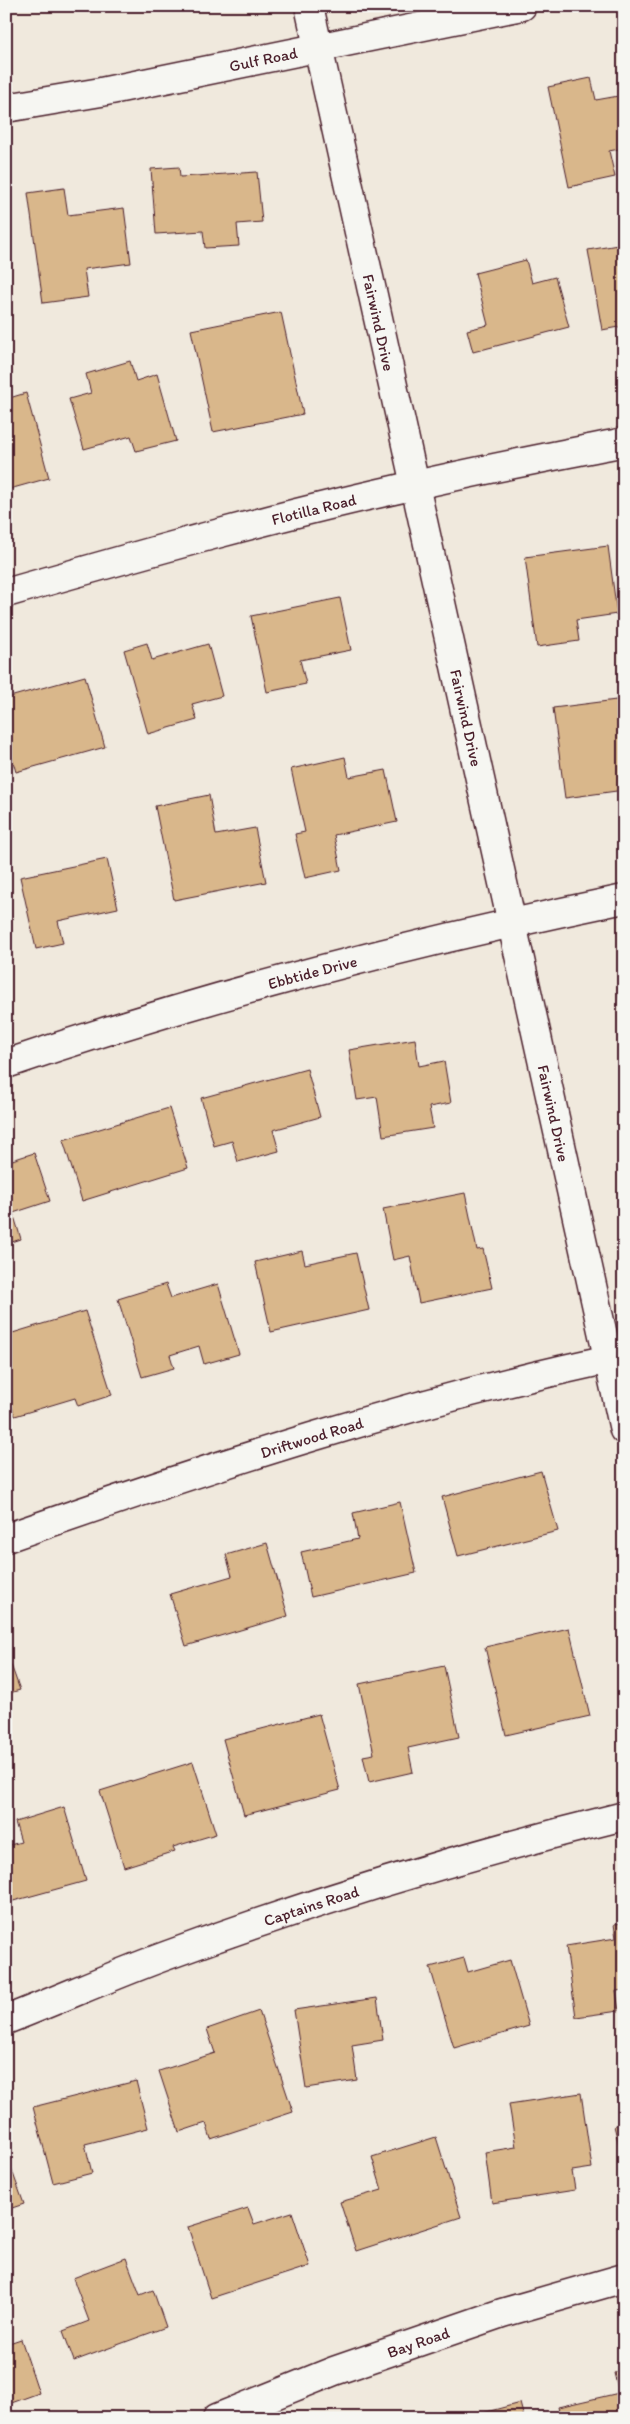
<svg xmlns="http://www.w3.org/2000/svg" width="630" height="2424" font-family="Itim,sans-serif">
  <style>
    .building { fill: #d9b78b; stroke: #4a1f2b }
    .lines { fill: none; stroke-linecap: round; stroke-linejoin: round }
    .minor-casing { stroke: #4a1f2b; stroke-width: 31 }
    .minor { stroke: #f6f6f2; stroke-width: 28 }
    .labels { text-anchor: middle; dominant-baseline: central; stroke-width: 4.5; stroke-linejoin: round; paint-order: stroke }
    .street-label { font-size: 16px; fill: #4a1f2b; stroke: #f6f6f2 }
  </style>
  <rect width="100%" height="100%" fill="#f0e9dd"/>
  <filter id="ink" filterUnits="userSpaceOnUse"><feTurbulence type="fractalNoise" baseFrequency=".02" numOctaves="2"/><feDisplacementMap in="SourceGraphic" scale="10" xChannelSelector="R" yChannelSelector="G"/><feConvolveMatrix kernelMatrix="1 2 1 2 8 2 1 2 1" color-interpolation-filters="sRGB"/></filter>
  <g filter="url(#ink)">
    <g class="building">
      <polygon points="591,78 596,100 624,95 624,148 609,151 615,177 569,187 548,87"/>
      <polygon points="179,167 180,177 257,172 262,222 237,224 239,246 205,248 203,231 156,234 151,169"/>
      <polygon points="64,188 68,215 124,208 131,263 84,269 88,297 43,303 28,193"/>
      <polygon points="624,244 624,326 602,330 588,250"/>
      <polygon points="526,260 532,283 555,277 569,327 473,352 467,330 488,325 475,273"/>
      <polygon points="281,312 303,414 213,432 191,330"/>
      <polygon points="130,361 136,381 157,374 176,441 136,451 131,436 84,449 69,399 91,393 86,374"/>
      <polygon points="26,393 49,478 6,490 6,399"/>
      <polygon points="608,546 617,614 576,620 579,641 537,647 525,557"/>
      <polygon points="340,598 351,650 300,660 306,684 267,692 251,616"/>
      <polygon points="147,643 152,660 208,644 222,696 192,704 197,720 148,734 124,650"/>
      <polygon points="85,676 105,747 16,772 6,738 6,698"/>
      <polygon points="624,699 624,790 565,798 553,708"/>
      <polygon points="345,757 349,777 386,770 397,822 334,835 341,870 305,878 295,834 305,832 291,769"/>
      <polygon points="209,795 216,835 255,828 266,882 174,900 155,806"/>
      <polygon points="107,859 118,908 58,921 63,943 36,949 20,877"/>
      <polygon points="624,987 624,1020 618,988"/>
      <polygon points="415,1039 419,1066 444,1061 451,1103 429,1107 433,1128 383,1136 377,1097 357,1100 349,1050"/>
      <polygon points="307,1069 320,1117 273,1130 279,1151 238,1162 232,1141 214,1146 201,1098"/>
      <polygon points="169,1108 188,1168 82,1201 63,1140"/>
      <polygon points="34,1153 50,1201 13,1213 21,1239 6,1244 6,1162"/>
      <polygon points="465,1193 477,1250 483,1249 492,1288 419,1303 410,1256 393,1260 383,1209"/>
      <polygon points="302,1251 305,1264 356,1253 369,1310 271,1332 255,1262"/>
      <polygon points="166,1284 171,1298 218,1284 239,1354 204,1364 199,1346 170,1355 174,1368 142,1377 118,1299"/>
      <polygon points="85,1311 112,1395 78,1406 75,1398 15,1416 6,1389 6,1335"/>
      <polygon points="541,1471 558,1531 458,1556 442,1497"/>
      <polygon points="400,1502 416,1573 311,1597 301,1552 358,1539 353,1513"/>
      <polygon points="267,1543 288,1616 186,1646 170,1594 232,1576 226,1555"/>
      <polygon points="569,1628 590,1716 506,1735 485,1647"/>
      <polygon points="6,1651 20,1690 6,1694"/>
      <polygon points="444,1666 459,1737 408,1748 413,1772 369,1782 363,1756 374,1754 359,1684"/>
      <polygon points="319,1714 340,1790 244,1815 223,1739"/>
      <polygon points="6,1717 13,1735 6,1738"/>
      <polygon points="193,1762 216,1834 173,1847 175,1851 124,1867 100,1791"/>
      <polygon points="64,1807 86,1881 6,1903 6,1846 21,1842 15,1822"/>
      <polygon points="624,1923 624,1990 616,1991 619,2011 576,2017 566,1946 616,1938 614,1924"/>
      <polygon points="464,1958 468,1972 510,1960 529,2026 454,2048 430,1967"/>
      <polygon points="377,1998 383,2040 352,2045 357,2080 306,2088 294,2010"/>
      <polygon points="259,2011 293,2112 211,2139 206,2123 179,2132 159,2071 215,2053 207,2029"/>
      <polygon points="136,2081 148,2128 85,2144 92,2173 53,2183 33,2107"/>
      <polygon points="581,2093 592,2168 572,2171 575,2190 492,2203 485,2152 516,2147 509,2104"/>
      <polygon points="624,2123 624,2164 614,2126"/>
      <polygon points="436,2137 461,2217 356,2251 340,2202 382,2190 372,2157"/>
      <polygon points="6,2154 24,2204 6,2210"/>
      <polygon points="248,2208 254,2224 292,2212 310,2266 211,2298 188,2227"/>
      <polygon points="126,2258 140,2295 153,2290 166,2327 74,2361 63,2331 89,2321 73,2278"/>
      <polygon points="21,2339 39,2393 6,2405 6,2344"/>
      <polygon points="624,2370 624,2418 561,2418 558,2407 619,2393 614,2373"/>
      <polygon points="520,2403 524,2418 480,2418 479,2414"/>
    </g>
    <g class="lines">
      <g class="minor-casing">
        <g id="minor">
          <path id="s1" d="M309,6L624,1430"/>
          <path id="s2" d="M6,108L101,92L522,6"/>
          <path id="s3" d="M6,593C142,554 278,515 416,485C485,469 555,456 624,442"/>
          <path id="s4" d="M6,1064C208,995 415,942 624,899"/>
          <path id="s5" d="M6,1538C209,1467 413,1400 624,1356"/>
          <path id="s6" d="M6,2020C60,1999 113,1975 168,1955C317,1900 469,1854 624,1816"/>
          <path id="s7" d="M217,2418L334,2371L502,2313L624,2278"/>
        </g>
      </g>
      <use href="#minor" class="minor"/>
    </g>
  </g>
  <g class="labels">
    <g class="street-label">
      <text stroke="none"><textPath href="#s2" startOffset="262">Gulf Road</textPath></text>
      <text stroke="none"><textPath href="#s1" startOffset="324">Fairwind Drive</textPath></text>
      <text stroke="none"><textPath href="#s3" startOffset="319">Flotilla Road</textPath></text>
      <text stroke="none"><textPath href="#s1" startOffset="729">Fairwind Drive</textPath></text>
      <text stroke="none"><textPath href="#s4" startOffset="320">Ebbtide Drive</textPath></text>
      <text stroke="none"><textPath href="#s1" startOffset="1134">Fairwind Drive</textPath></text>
      <text stroke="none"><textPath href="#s5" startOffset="322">Driftwood Road</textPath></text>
      <text stroke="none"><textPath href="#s6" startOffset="326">Captains Road</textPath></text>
      <text stroke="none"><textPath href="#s7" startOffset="215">Bay Road</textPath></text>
    </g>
  </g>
  <rect width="630" height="2424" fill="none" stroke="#f6f6f2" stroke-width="25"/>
  <rect x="12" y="12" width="605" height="2399" fill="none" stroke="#4a1f2b" stroke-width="2" filter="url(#ink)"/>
</svg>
